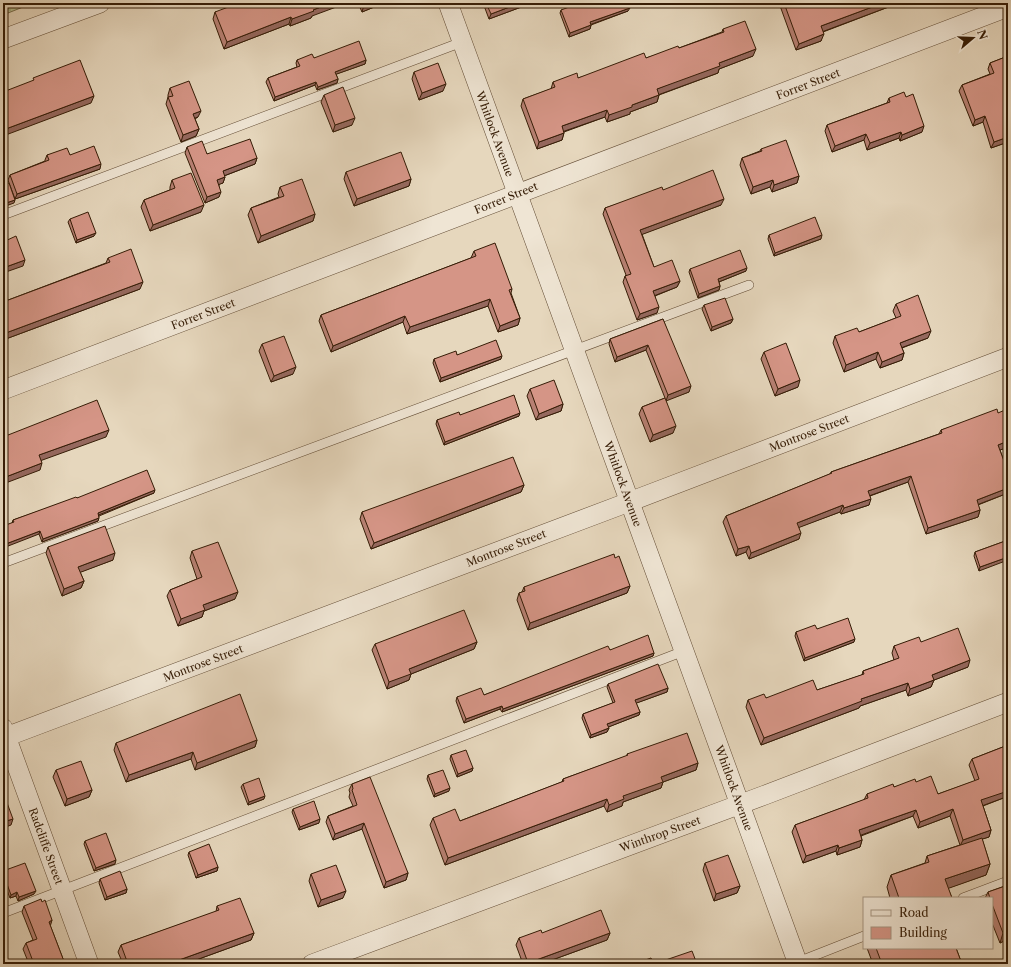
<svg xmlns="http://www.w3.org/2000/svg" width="1011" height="967" font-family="'Libre Caslon Text',serif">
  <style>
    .grass { fill: url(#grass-dots); stroke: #766d4b }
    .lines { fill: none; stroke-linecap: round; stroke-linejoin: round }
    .service-casing { stroke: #614b34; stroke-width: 10 }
    .minor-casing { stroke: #614b34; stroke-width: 20 }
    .service { stroke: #efe5d4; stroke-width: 9 }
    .minor { stroke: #efe5d4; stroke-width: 19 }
    .wall { fill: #b78073; stroke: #351c06 }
    .shaded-wall { fill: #95685e; stroke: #351c06 }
    .building { fill: #d59586; stroke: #351c06 }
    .labels { text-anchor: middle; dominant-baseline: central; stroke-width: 3.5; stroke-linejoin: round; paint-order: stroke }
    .street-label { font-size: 11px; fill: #351c06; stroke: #efe5d4 }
  </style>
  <defs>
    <pattern id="grass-dots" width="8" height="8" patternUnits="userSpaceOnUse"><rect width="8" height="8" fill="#b6be90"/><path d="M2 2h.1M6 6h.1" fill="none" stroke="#9da37b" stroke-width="1.8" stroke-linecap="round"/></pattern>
  </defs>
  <rect width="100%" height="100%" fill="#e6d7bd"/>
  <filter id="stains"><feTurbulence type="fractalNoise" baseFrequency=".005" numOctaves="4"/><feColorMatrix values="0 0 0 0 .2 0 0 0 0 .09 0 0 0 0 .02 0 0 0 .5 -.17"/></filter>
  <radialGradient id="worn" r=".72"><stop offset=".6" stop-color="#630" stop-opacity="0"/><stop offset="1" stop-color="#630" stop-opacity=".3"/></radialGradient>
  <polygon class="grass" points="3,3 33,3 3,15"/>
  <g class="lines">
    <g class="service-casing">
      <g id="service">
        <polyline points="3,215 462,42"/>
        <polyline points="3,563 749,285"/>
        <polyline points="963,898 1008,881"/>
        <polyline points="3,913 684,651"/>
        <polyline points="798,962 864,936"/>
      </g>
    </g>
    <g class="minor-casing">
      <g id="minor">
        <polyline points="448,3 798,964"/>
        <polyline points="3,39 100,3"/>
        <polyline points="3,390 1008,7"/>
        <polyline points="3,728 89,964"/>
        <polyline points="3,738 629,502 1008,357"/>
        <polyline points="312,964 765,795 1008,702"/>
      </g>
    </g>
    <use href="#service" class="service"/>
    <use href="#minor" class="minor"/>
  </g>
  <g class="wall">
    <polygon points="358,3 380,3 379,5 362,12"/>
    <polygon points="483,3 532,3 489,19"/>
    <polygon points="779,3 899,3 823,32 821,41 796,50"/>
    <polygon points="561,10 628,11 591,25 590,29 569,37 560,13"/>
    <polygon points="215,12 312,16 311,18 290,26 289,24 224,49 213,19"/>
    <polygon points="723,29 753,56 719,69 718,73 659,95 657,102 630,112 630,114 607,122 605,117 564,132 562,140 537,149 521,106 523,99 551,89 553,82 578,78 646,58 679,48 722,32"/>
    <polygon points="1008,56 1008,142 991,148 983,122 973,126 959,91 962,85 990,74 988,69 990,63"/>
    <polygon points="314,58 366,60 365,64 336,74 338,79 337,83 317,90 315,85 274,101 266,82 268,78 297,67 296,63 297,60"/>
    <polygon points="414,72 443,91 419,100 412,79"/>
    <polygon points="170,88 198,117 195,119 199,129 196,136 181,142 166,104 168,97 168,95"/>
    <polygon points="324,95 352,125 333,132 321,102"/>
    <polygon points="889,98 922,132 900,141 899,138 867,150 864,140 832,152 825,131 827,125 887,103"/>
    <polygon points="187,147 207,154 257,158 255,164 224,176 225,177 223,183 219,184 219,197 205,203 185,153"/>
    <polygon points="761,149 799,176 797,183 772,192 770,187 751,194 740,165 742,158 760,151"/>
    <polygon points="47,155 70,155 100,169 15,199 8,180 10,175 45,161 45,160"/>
    <polygon points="346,172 411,179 409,186 354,206 344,179"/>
    <polygon points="172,180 201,212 150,231 141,207 144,200 170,190 170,187"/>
    <polygon points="280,187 315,214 313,221 258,243 248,215 251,208 279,197 278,194"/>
    <polygon points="663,190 721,205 642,234 654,267 680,281 677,287 655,296 657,313 637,320 623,282 625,276 626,275 603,214 605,208"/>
    <polygon points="70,219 94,236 76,243 68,222"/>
    <polygon points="769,235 821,239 774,256 768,239"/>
    <polygon points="474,251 512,289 511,293 520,318 518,325 498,332 488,306 407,334 403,322 331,352 319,321 321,315 471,258"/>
    <polygon points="108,258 140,289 3,340 3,302 106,263"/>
    <polygon points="690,269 746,271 719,282 720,286 719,290 698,298 689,272"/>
    <polygon points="896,304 928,338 902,348 904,353 902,360 880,368 876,359 844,372 833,343 835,336 859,332 896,318 893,311"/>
    <polygon points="704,305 733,319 731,323 711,331 702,309"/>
    <polygon points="663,319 689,392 666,400 673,433 650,442 639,414 642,407 665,398 646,350 615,362 609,344 610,339"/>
    <polygon points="262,344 293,374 271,382 259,351"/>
    <polygon points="764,352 798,387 775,396 761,359"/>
    <polygon points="457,355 501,359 440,382 433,363 434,359"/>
    <polygon points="530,389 563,404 561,411 536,420 527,396"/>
    <polygon points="998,413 1008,418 1008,447 1000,450 1008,472 1008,493 978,505 980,510 978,517 926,534 908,482 870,496 869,505 841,514 840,512 799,527 799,539 749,559 746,552 736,556 723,522 726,516 830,474 831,472 939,434 941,430"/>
    <polygon points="460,415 519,416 444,445 436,424 437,420"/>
    <polygon points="524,485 521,492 371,549 360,519 362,512"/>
    <polygon points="154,493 99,516 98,521 42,542 39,534 12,523 13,520 77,498"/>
    <polygon points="1008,540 979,571 974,556 975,552"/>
    <polygon points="48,547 113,560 80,572 84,581 81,588 62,596 46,553"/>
    <polygon points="192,551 235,599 204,611 202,617 178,626 167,596 170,590 197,579 190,558"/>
    <polygon points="630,586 627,593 528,630 517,600 519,593 522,592 524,587"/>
    <polygon points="1008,606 1008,619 1005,613"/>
    <polygon points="817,629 854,642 804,661 795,636 796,632"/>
    <polygon points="477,642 474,649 411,674 409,680 387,689 372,650 375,644"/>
    <polygon points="921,642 968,667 934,680 931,687 908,696 906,690 860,706 859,708 761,745 746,707 748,700 766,698 817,690 862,675 863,671 894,660 892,653 894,646"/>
    <polygon points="610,650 654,653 653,656 502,712 500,709 464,723 456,701 457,697 484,695"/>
    <polygon points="608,684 668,688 667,692 636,703 640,712 639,715 608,727 609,728 607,732 590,738 582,718 583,714 613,703 607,687"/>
    <polygon points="257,740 255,747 195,770 191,759 126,782 114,750 116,743"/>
    <polygon points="1008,745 1008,793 1006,797 983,806 991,830 989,837 982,839 990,864 986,875 948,888 952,898 890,898 887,887 891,875 925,863 927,856 960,845 950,816 918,828 913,816 861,836 862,840 860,847 837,855 836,851 803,863 792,832 795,825 864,800 867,794 894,787 916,782 938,794 975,781 969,765 972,759"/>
    <polygon points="627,754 698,763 696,770 663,782 661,788 623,802 622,806 607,812 604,806 445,865 430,825 433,818 460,821 562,782 563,779 627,756"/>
    <polygon points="451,755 473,768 472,771 457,777 450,759"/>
    <polygon points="56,770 92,790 89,797 65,806 53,777"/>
    <polygon points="428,775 449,791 434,797 427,779"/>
    <polygon points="243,784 264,799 248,805 241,787"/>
    <polygon points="352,784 408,873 406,880 384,888 362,829 333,840 326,822 328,816 353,806 349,797 350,793 349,790"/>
    <polygon points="293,809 319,823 299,830 292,812"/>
    <polygon points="85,841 115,864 94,871 84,844"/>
    <polygon points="189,852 218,867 217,871 196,878 188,855"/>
    <polygon points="705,863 740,886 737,893 714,901 703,870"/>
    <polygon points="3,873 34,894 18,901 16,896 10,898 3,880"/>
    <polygon points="311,874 343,898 318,907 309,881"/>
    <polygon points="100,879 127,889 126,893 105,900 99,883"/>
    <polygon points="1008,885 1008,939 1000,943 992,923 992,898 985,898 988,892"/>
    <polygon points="24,906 52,920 50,925 65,964 29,964 23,949 26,943 33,940 22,912"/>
    <polygon points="217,906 254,933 251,940 185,964 123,964 118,952 121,945 216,912"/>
    <polygon points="610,933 607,940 541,964 523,964 516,945 519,938"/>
    <polygon points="867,948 956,948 962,964 873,964"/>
  </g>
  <g class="shaded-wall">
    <polygon points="331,3 347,3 312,16 311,18 290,26 292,19 313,10"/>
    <polygon points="370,3 380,3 379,5 362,12 364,5"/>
    <polygon points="520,3 532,3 489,19 491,14"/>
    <polygon points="883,3 899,3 819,33 821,26"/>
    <polygon points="630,8 628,11 589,25 590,22"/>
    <polygon points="291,17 289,24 224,49 227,42"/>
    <polygon points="591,25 590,29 569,37 570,33"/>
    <polygon points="824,34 821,41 796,50 799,44"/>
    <polygon points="756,49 753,56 719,69 718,73 655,96 657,89 719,63"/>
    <polygon points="366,60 365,64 334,75 335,72"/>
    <polygon points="338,79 337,83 317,90 318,87"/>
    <polygon points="316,82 315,85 274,101 275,97"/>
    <polygon points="446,84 443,91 419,100 422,93"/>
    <polygon points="659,95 657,102 630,112 630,114 607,122 609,115 632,105"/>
    <polygon points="94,96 91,103 3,136 3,130"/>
    <polygon points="607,110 605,117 559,133 562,126"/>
    <polygon points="201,111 198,117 190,120 193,114"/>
    <polygon points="985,116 983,122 973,126 975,120"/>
    <polygon points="355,118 352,125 333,132 335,125"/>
    <polygon points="924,126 922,132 900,141 902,135"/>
    <polygon points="199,129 196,136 181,142 183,135"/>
    <polygon points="901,132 899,138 867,150 870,143"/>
    <polygon points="564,133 562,140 537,149 539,142"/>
    <polygon points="866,134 864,140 832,152 835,146"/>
    <polygon points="1008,137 1008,142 991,148 994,142"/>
    <polygon points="257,158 255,164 221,177 223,171"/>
    <polygon points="101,164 100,169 15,199 17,194"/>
    <polygon points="799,176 797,183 772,192 774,185"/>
    <polygon points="225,177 223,183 215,186 217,180"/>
    <polygon points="411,179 409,186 354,206 357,199"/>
    <polygon points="773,180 770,187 751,194 753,187"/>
    <polygon points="221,192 219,197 205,203 207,197"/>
    <polygon points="724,199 721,205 638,236 640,230"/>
    <polygon points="15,200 14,203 3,207 3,204"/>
    <polygon points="204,205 201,212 150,231 153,225"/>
    <polygon points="315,214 313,221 258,243 261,236"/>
    <polygon points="96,233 94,236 76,243 77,240"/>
    <polygon points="822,235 821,239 774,256 775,253"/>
    <polygon points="25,260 23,266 3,273 3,268"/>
    <polygon points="747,268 746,271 716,283 718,279"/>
    <polygon points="680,281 677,287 651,297 653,291"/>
    <polygon points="143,282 140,289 3,340 3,334"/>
    <polygon points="720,286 719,290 698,298 699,294"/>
    <polygon points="490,299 488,306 407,334 410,327"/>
    <polygon points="659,307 657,313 637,320 640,314"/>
    <polygon points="405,316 403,322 331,352 333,346"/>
    <polygon points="520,318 518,325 498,332 500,326"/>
    <polygon points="733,319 731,323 711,331 712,327"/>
    <polygon points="931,331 928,338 898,349 900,343"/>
    <polygon points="648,345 646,350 615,362 617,357"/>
    <polygon points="878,352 876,359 844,372 846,365"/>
    <polygon points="904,353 902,360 880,368 882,362"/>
    <polygon points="502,356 501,359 440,382 441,378"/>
    <polygon points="296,367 293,374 271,382 274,376"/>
    <polygon points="800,380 798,387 775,396 778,389"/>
    <polygon points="691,386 689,392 666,401 668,395"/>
    <polygon points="563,404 561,411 536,420 539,414"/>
    <polygon points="520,413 519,416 444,445 445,442"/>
    <polygon points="676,426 673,433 650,442 653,435"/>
    <polygon points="109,430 106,437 37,462 39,455"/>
    <polygon points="1008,441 1008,447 995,452 998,445"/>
    <polygon points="42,463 40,470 3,484 3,478"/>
    <polygon points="911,476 908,482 866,497 868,491"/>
    <polygon points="524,485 521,492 371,549 374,543"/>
    <polygon points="1008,488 1008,493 974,506 977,500"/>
    <polygon points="155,490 154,493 96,516 98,513"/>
    <polygon points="871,499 869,505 841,514 844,508"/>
    <polygon points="843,505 840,512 795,529 797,523"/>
    <polygon points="980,510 978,517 926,534 928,528"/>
    <polygon points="99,518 98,521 42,542 43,539"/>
    <polygon points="40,531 39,534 3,548 3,545"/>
    <polygon points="801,533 799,539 749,559 751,553"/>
    <polygon points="749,546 746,552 736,556 738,549"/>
    <polygon points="115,553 113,560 76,574 78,567"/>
    <polygon points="1008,557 1008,560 979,571 980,567"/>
    <polygon points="84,581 81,588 62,596 64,589"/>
    <polygon points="630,586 627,593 528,630 530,623"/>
    <polygon points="238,592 235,599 204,611 202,617 178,626 181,619 203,605"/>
    <polygon points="855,639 854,642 804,661 805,658"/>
    <polygon points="477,642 474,649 411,674 409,680 387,689 389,682 409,669"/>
    <polygon points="654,653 653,656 502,712 503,709"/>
    <polygon points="970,660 968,667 929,682 932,675"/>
    <polygon points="934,680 931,687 908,696 910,689"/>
    <polygon points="908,683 906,690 860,706 859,708 761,745 764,738 861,699"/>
    <polygon points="668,688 667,692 634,704 635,700"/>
    <polygon points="502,706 500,709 464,723 466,719"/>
    <polygon points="640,712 639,715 606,728 607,724"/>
    <polygon points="609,728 607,732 590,738 591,735"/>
    <polygon points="257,740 255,747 195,770 197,763"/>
    <polygon points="193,752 191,759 126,782 129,775"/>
    <polygon points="698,763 696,770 663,782 661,788 623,802 622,806 607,812 609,805 623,796 661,777"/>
    <polygon points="473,768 472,771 457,777 458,774"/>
    <polygon points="1007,786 1008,786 1008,793 1006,797 979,807 981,800"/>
    <polygon points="450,788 449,791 434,797 435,794"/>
    <polygon points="92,790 89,797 65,806 67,799"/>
    <polygon points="265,796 264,799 248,805 249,802"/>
    <polygon points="607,799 604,806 445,865 448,858"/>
    <polygon points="953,809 950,816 918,828 920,822"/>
    <polygon points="916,810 913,816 856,837 859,830"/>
    <polygon points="13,819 11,825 3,828 3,822"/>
    <polygon points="320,819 319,823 299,830 300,827"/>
    <polygon points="364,823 362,829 333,840 335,834"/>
    <polygon points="991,830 989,837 960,846 963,840"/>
    <polygon points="862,840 860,847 837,855 839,848"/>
    <polygon points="838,845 836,851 803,863 806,856"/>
    <polygon points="116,860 115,864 94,871 96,868"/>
    <polygon points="990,864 986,875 941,891 945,879"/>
    <polygon points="218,867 217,871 196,878 198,875"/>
    <polygon points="408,873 406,880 384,888 386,882"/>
    <polygon points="740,886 737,893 714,901 716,894"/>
    <polygon points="127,889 126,893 105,900 107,897"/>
    <polygon points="36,891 34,894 18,901 19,897"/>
    <polygon points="346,891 343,898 318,907 321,900"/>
    <polygon points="17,892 16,896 10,898 11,895"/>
    <polygon points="52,920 50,927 49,922"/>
    <polygon points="1008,931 1008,939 1000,943 1003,933"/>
    <polygon points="254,933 251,940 185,964 168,964"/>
    <polygon points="610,933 607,940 541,964 528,964 528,963"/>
  </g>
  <g class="building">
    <polygon points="239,3 331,3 313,10 314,11 292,19 291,17 227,42 215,12"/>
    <polygon points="363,3 370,3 364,5"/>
    <polygon points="486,3 520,3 491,14"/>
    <polygon points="580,3 628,3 630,8 590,22 591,25 570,33 561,10"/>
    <polygon points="784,3 883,3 821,26 824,34 799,44"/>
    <polygon points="745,21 756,49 719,63 720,66 657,89 659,95 632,105 632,107 609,115 607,110 562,126 564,133 539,142 523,99 555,87 553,82 577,73 578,78 644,53 646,58 678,46 679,48 724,32 723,29"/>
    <polygon points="359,41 366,60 335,72 338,79 318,87 316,82 275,97 268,78 300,66 297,60 312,54 314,58"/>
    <polygon points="1008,56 1008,137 994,142 985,116 975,120 962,85 994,73 990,63"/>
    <polygon points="80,60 94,96 3,130 3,92 34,80 33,78"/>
    <polygon points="438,63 446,84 422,93 414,72"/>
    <polygon points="189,81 201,111 193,114 199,129 183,135 168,97 173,96 170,88"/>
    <polygon points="343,87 355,118 335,125 324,95"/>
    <polygon points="904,92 906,97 913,94 924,126 902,135 901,132 870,143 866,134 835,146 827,125 890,102 889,98"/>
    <polygon points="250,139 257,158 223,171 225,177 217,180 221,192 207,197 187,147 202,141 207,154"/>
    <polygon points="786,140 799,176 774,185 773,180 753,187 742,158 762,151 761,149"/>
    <polygon points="94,146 101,164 17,194 10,175 49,160 47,155 67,148 70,155"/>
    <polygon points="401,152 411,179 357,199 346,172"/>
    <polygon points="713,170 724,199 640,230 654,267 672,260 680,281 653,291 659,307 640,314 625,276 631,274 605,208 662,187 663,190"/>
    <polygon points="191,173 204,205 153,225 144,200 175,188 172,180"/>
    <polygon points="302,179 315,214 261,236 251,208 284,196 280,187"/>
    <polygon points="9,183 15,200 3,204 3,185"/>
    <polygon points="88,212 96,233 77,240 70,219"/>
    <polygon points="815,217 822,235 775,253 769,235"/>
    <polygon points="16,236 25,260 3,268 3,242"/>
    <polygon points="495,243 512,289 509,290 520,318 500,326 490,299 410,327 405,316 333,346 321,315 476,256 474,251"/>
    <polygon points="131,249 143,282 3,334 3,302 110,262 108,258"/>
    <polygon points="740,250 747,268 718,279 720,286 699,294 690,269"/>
    <polygon points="918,295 931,331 900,343 904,353 882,362 878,352 846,365 835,336 857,328 859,332 901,316 896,304"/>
    <polygon points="725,298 733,319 712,327 704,305"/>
    <polygon points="663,319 691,386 668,395 648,345 617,357 610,339"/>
    <polygon points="284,336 296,367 274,376 262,344"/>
    <polygon points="496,340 502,356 441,378 434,359 456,351 457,355"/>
    <polygon points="786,343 800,380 778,389 764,352"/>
    <polygon points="554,380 563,404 539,414 530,389"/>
    <polygon points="514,395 520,413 445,442 437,420 459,412 460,415"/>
    <polygon points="665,398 676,426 653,435 642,407"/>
    <polygon points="97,400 109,430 39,455 42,463 3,478 3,437"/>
    <polygon points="997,409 998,413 1005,410 1008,418 1008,441 998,445 1008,472 1008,488 977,500 980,510 928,528 911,476 868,491 871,499 844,508 843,505 797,523 801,533 751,553 749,546 738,549 726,516 832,473 831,472 942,433 941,430"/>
    <polygon points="513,457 524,485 374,543 362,512"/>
    <polygon points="147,470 155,490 98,513 99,518 43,539 40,531 3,545 3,526 14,522 13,520 76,497 77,498"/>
    <polygon points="105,526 115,553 78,567 84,581 64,589 48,547"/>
    <polygon points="1008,540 1008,557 980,567 975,552"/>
    <polygon points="218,542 238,592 203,605 205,610 181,619 170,590 202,577 192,551"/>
    <polygon points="614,554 615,558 619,556 630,586 530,623 519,593 525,591 524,587"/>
    <polygon points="464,610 477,642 409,669 411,674 389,682 375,644"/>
    <polygon points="848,618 855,639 805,658 796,632 815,625 817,629"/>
    <polygon points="958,628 970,660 932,675 934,680 910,689 908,683 861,699 862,701 764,738 748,700 764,694 766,698 813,680 817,690 864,674 863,671 899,658 894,646 919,637 921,642"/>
    <polygon points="648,635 654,653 503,709 502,706 466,719 457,697 481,688 484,695 608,646 610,650"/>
    <polygon points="658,664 668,688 635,700 640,712 607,724 609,728 591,735 583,714 615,702 608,684"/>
    <polygon points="240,694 257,740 197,763 193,752 129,775 116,743"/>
    <polygon points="687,733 698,763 661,777 663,782 623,796 624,799 609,805 607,799 448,858 433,818 455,809 460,821 564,781 563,779 628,755 627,754"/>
    <polygon points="1008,745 1008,786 1007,786 1008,791 981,800 991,830 963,840 953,809 920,822 916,810 859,830 862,840 839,848 838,845 806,856 795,825 868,798 867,794 893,784 894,787 915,779 916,782 931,776 938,794 979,779 972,759"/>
    <polygon points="466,750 473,768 458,774 451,755"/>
    <polygon points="81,761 92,790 67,799 56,770"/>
    <polygon points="443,770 450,788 435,794 428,775"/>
    <polygon points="370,777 408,873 386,882 364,823 335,834 328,816 357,805 352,790 353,789 352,784"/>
    <polygon points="259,778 265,796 249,802 243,784"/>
    <polygon points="3,792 13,819 3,822"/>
    <polygon points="314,801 320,819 300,827 293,809"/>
    <polygon points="106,833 116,860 96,868 85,841"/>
    <polygon points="982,838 990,864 945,879 952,898 899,898 891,875 929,862 927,856"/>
    <polygon points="209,844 218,867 198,875 189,852"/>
    <polygon points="728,855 740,886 716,894 705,863"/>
    <polygon points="25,863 36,891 19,897 17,892 11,895 3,873 3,871"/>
    <polygon points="336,865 346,891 321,900 311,874"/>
    <polygon points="120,871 127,889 107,897 100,879"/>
    <polygon points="1008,885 1008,931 1003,933 992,904 992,898 990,898 988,892"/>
    <polygon points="240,898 254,933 168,964 167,964 166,963 162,964 128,964 121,945 219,910 217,906"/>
    <polygon points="41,899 42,902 45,900 52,920 49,922 65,964 34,964 26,943 37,939 24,906"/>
    <polygon points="601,910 610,933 528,963 519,938 541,930 542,933"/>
    <polygon points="876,948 956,948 962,964 882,964"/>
    <polygon points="692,951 697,964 654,964"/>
    <polygon points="651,958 654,964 634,964"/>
  </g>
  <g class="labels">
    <g class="street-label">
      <text transform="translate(808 84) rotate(-21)">Forrer Street</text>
      <text transform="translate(495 134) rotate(70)">Whitlock Avenue</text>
      <text transform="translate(506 198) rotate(-22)">Forrer Street</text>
      <text transform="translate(203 314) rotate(-21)">Forrer Street</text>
      <text transform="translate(809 433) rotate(-21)">Montrose Street</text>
      <text transform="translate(623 484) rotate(70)">Whitlock Avenue</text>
      <text transform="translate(506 548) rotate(-21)">Montrose Street</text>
      <text transform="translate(203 663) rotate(-21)">Montrose Street</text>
      <text transform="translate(734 788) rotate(70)">Whitlock Avenue</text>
      <text transform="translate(660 834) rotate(-20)">Winthrop Street</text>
      <text transform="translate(46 846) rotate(70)">Radcliffe Street</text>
    </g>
  </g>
  <rect width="1011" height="967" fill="none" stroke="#e6d7bd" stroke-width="16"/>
  <rect x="4" y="4" width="1003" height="959" fill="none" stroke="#351c06" stroke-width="2"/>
  <rect x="8" y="8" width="995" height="951" fill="none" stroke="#351c06"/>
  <rect x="863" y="897" width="130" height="52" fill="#efe5d4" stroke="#a59582"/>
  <rect x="871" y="910" width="20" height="6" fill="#efe5d4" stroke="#a59582"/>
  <text x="899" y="917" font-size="12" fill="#351c06">Road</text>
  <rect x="871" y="927" width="20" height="12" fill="#d59586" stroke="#a59582"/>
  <text x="899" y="937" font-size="12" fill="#351c06">Building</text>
  <g transform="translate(973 38) rotate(71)" stroke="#efe5d4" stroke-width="3" paint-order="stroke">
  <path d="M0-3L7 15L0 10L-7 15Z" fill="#351c06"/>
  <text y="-6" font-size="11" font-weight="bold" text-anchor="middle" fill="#351c06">N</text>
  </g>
  <rect width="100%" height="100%" filter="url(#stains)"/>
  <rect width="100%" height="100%" fill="url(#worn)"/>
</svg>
